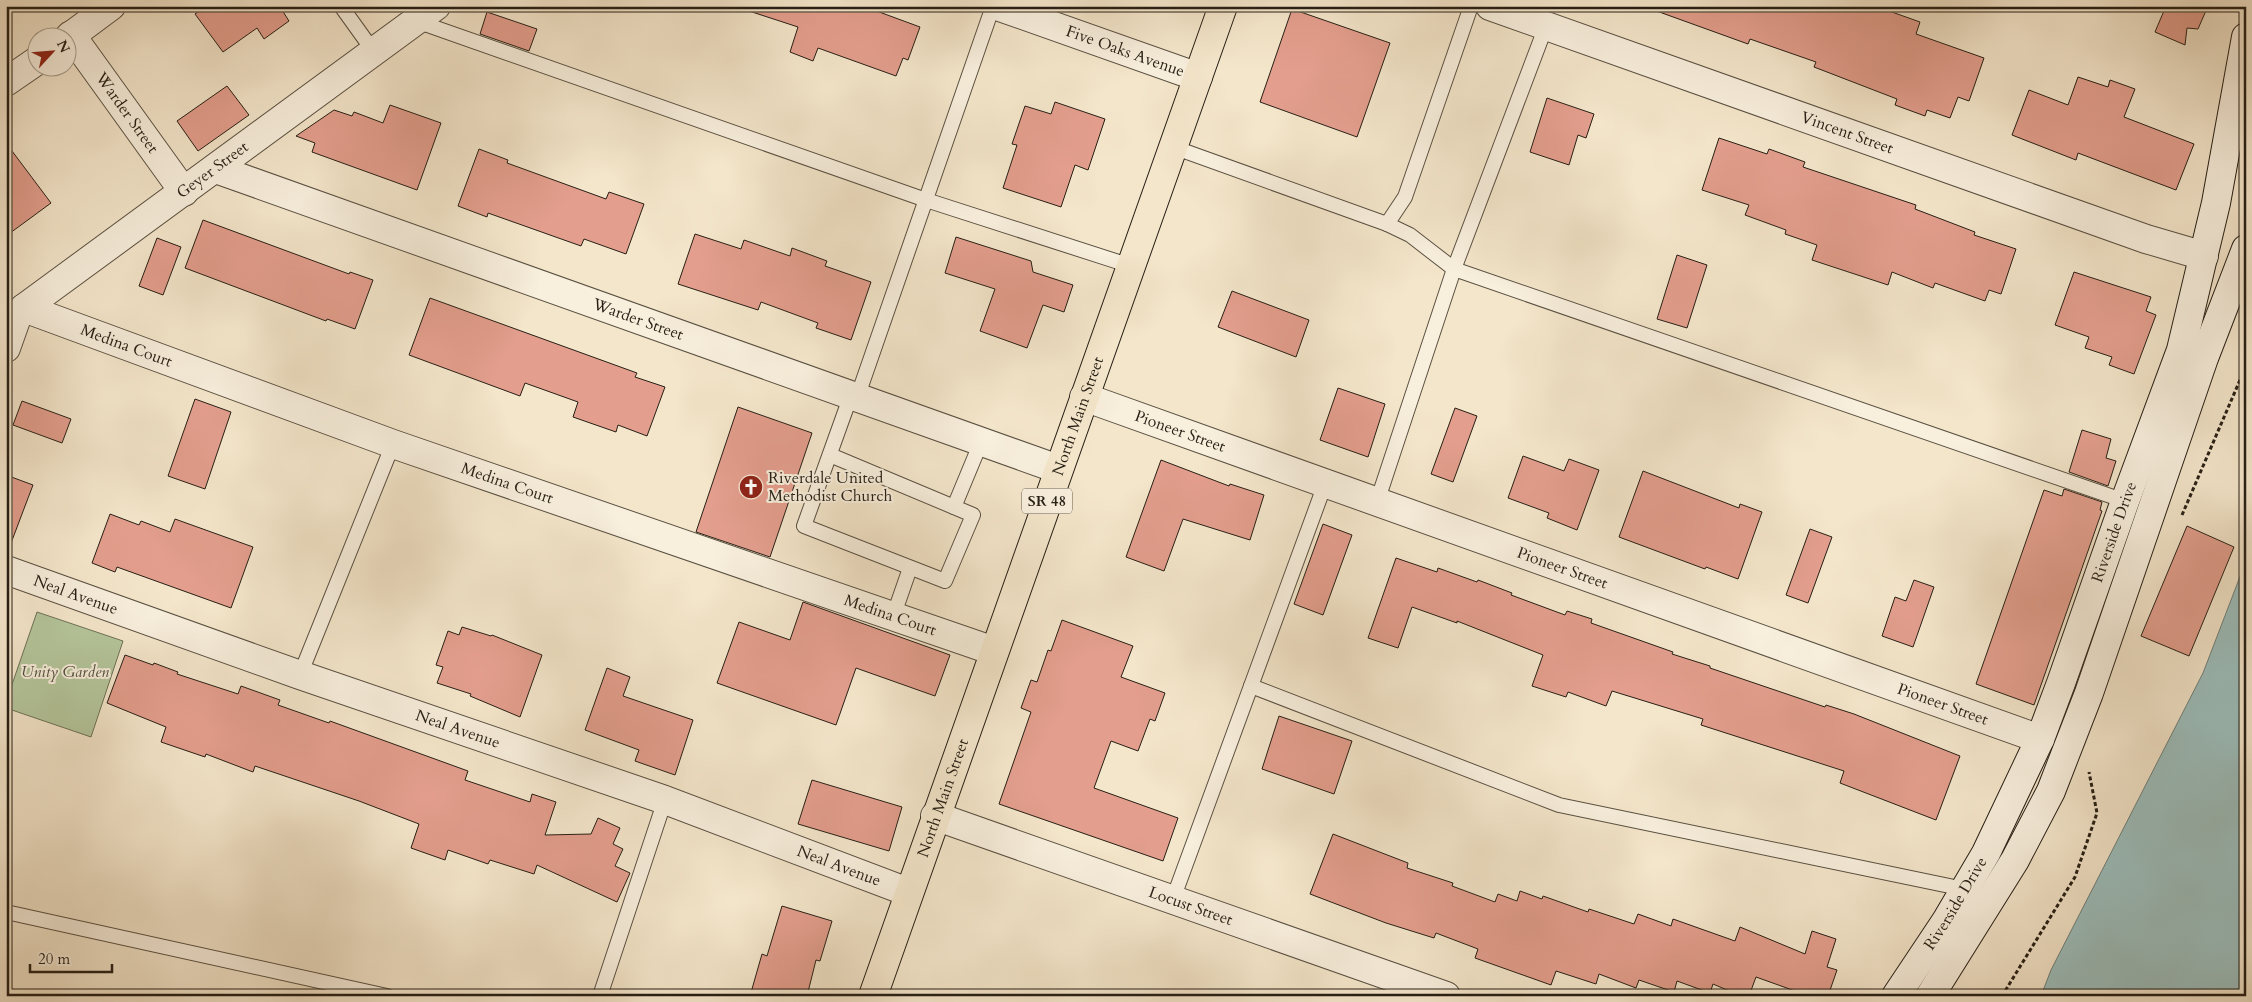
<svg xmlns="http://www.w3.org/2000/svg" width="2252" height="1002" font-family="Cardo,serif">
  <style>
    .green { fill: #b5c69c; stroke: #6e7258 }
    .water { fill: #9cbebc; stroke: #6d7e79 }
    .building { fill: #e39e8d; stroke: #261f15 }
    .lines { fill: none; stroke-linecap: round; stroke-linejoin: round }
    .lane-casing { stroke: #5a5142; stroke-width: 16 }
    .street-casing { stroke: #5a5142; stroke-width: 30 }
    .secondary-casing { stroke: #261f15; stroke-width: 30 }
    .primary-casing { stroke: #261f15; stroke-width: 30 }
    .path { stroke: #261f15; stroke-width: 3; stroke-dasharray: 4 2.5; stroke-linecap: butt }
    .lane { stroke: #f8efdd; stroke-width: 14 }
    .street { stroke: #f8efdd; stroke-width: 28 }
    .secondary { stroke: #f8efdd; stroke-width: 28 }
    .primary { stroke: #f4e6cb; stroke-width: 28 }
    .labels { text-anchor: middle; dominant-baseline: central; stroke-width: 4; stroke-linejoin: round; paint-order: stroke }
    .shield { fill: #f8efdd; stroke: #655d51; stroke-width: 1 }
    .shield-label { font-size: 15px; font-weight: bold; fill: #261f15 }
    .street-label { font-size: 16px; fill: #261f15; stroke: #f8efdd }
    .poi-label { font-size: 16px; fill: #261f15; stroke: #f8efdd; text-anchor: start }
    .park-label { font-size: 16px; font-style: italic; fill: #51513e; stroke: #f8efdd }
  </style>
  <rect width="100%" height="100%" fill="#f4e6cb"/>
  <filter id="stains"><feTurbulence type="fractalNoise" baseFrequency=".004" numOctaves="4"/><feColorMatrix values="0 0 0 0 .2 0 0 0 0 .09 0 0 0 0 .02 0 0 0 .5 -.17"/></filter>
  <radialGradient id="worn" r=".72"><stop offset=".6" stop-color="#630" stop-opacity="0"/><stop offset="1" stop-color="#630" stop-opacity=".3"/></radialGradient>
  <polygon class="green" points="37,612 123,641 91,737 6,708 6,702"/>
  <polygon class="water" points="2246,561 2246,996 2041,996 2051,970 2203,673"/>
  <g class="building">
    <polygon points="207,6 287,6 282,10 289,21 264,39 257,28 223,52 195,14"/>
    <polygon points="750,6 863,6 920,27 908,60 903,58 896,76 818,48 813,61 790,52 798,27 749,11"/>
    <polygon points="1652,6 1875,6 1920,22 1916,34 1984,58 1969,101 1958,97 1950,118 1927,110 1925,116 1895,105 1897,99 1814,67 1816,62 1750,39 1748,44 1651,9"/>
    <polygon points="2166,6 2208,6 2198,29 2187,28 2185,45 2155,32"/>
    <polygon points="1292,9 1390,43 1357,137 1260,102"/>
    <polygon points="487,12 537,29 529,51 480,34"/>
    <polygon points="2078,77 2108,87 2110,80 2135,89 2124,117 2194,144 2176,190 2078,153 2076,160 2012,135 2029,90 2068,105"/>
    <polygon points="227,86 249,115 198,151 177,121"/>
    <polygon points="1547,98 1594,114 1586,138 1578,135 1569,165 1530,152"/>
    <polygon points="1055,102 1105,119 1088,170 1075,165 1061,207 1003,188 1017,145 1012,144 1025,106 1051,114"/>
    <polygon points="390,105 441,123 417,190 312,152 315,143 296,136 334,110 352,116 354,112 383,123"/>
    <polygon points="1719,138 1767,154 1769,149 1805,162 1803,167 1916,205 1915,209 1975,232 1974,235 2016,249 2001,294 1989,290 1985,301 1935,283 1933,288 1892,272 1888,285 1812,260 1817,245 1785,234 1786,230 1745,215 1749,205 1702,190"/>
    <polygon points="6,143 51,203 6,236"/>
    <polygon points="479,149 508,160 507,163 606,199 609,192 644,204 626,254 584,239 581,246 488,213 487,217 458,206"/>
    <polygon points="203,220 349,274 350,272 373,280 355,329 327,319 326,321 185,268"/>
    <polygon points="695,234 741,249 744,240 790,256 792,248 827,261 825,266 871,282 851,340 816,328 818,323 761,302 758,310 678,284"/>
    <polygon points="956,237 1031,261 1033,272 1073,285 1064,312 1043,305 1027,348 980,331 995,289 945,273"/>
    <polygon points="157,238 181,247 163,295 139,286"/>
    <polygon points="1677,255 1707,265 1687,328 1657,319"/>
    <polygon points="2074,272 2151,297 2146,311 2156,315 2134,374 2109,365 2112,357 2085,348 2089,337 2055,325"/>
    <polygon points="1232,291 1309,320 1296,357 1218,327"/>
    <polygon points="430,298 637,373 635,377 665,387 647,436 618,425 616,432 573,417 578,402 525,383 520,396 409,355"/>
    <polygon points="1338,388 1385,404 1368,457 1320,440"/>
    <polygon points="195,399 231,412 205,489 168,476"/>
    <polygon points="22,401 71,419 62,443 13,425"/>
    <polygon points="738,407 812,433 770,557 696,532"/>
    <polygon points="1455,408 1477,416 1453,482 1431,474"/>
    <polygon points="2082,430 2111,439 2106,458 2116,461 2108,486 2069,472"/>
    <polygon points="1523,456 1564,471 1569,459 1599,470 1577,530 1547,518 1549,513 1508,498"/>
    <polygon points="1161,460 1229,486 1230,484 1264,495 1250,540 1183,519 1164,571 1126,557"/>
    <polygon points="1643,471 1739,508 1740,504 1762,512 1738,579 1706,567 1705,569 1619,537"/>
    <polygon points="6,475 33,485 8,551 6,551"/>
    <polygon points="2064,489 2102,502 2100,510 2102,511 2034,705 1976,684 2044,490 2062,496"/>
    <polygon points="110,514 139,525 141,521 170,532 175,519 253,547 231,608 117,567 115,572 92,563"/>
    <polygon points="1323,524 1352,535 1323,615 1294,604"/>
    <polygon points="2187,526 2234,547 2189,656 2141,636"/>
    <polygon points="1810,529 1832,537 1808,603 1786,595"/>
    <polygon points="1396,558 1437,572 1438,568 1477,582 1478,580 1512,593 1511,595 1565,615 1567,611 1592,619 1591,623 1673,652 1672,654 1710,666 1710,668 1825,707 1826,705 1854,714 1960,756 1936,820 1840,783 1844,771 1701,725 1703,719 1612,691 1606,706 1568,692 1566,697 1532,686 1543,655 1457,621 1457,623 1412,607 1398,648 1368,638"/>
    <polygon points="1914,580 1934,587 1913,647 1882,636 1895,597 1906,601"/>
    <polygon points="803,602 950,655 935,696 856,668 836,725 717,683 739,622 790,640"/>
    <polygon points="1062,620 1133,646 1121,677 1165,693 1155,721 1150,719 1138,751 1111,741 1094,788 1178,818 1163,861 999,804 1031,712 1021,708 1031,680 1037,682 1048,650 1051,651"/>
    <polygon points="462,627 491,636 492,635 542,655 520,717 470,696 471,694 437,683 443,667 436,665 448,631 459,635"/>
    <polygon points="125,655 153,665 154,663 178,672 177,674 238,694 241,686 280,700 278,705 329,723 330,721 468,771 465,780 530,802 532,794 556,802 545,835 591,834 598,818 620,828 613,844 623,849 615,866 630,873 617,902 537,865 534,874 490,860 488,864 448,850 445,860 411,848 419,824 359,801 255,766 253,772 206,754 205,757 161,742 166,727 107,703"/>
    <polygon points="607,668 630,677 623,696 693,720 675,775 635,761 639,750 585,730"/>
    <polygon points="1279,716 1352,741 1334,794 1262,769"/>
    <polygon points="812,780 902,807 889,851 798,824"/>
    <polygon points="1333,834 1408,863 1407,868 1453,883 1452,886 1495,902 1498,894 1517,901 1520,891 1542,899 1543,896 1588,912 1589,909 1634,924 1638,914 1671,926 1673,919 1735,941 1740,927 1805,954 1812,931 1836,939 1827,967 1837,970 1828,996 1809,996 1756,977 1749,996 1741,996 1713,984 1710,993 1677,981 1674,992 1639,980 1636,988 1599,974 1596,984 1556,971 1551,985 1475,958 1478,949 1436,933 1434,938 1386,923 1310,894"/>
    <polygon points="782,906 832,921 820,961 816,960 807,996 750,996 762,954 767,956"/>
  </g>
  <g class="lines">
    <g class="lane-casing">
      <g id="lane">
        <polyline points="341,6 374,52"/>
        <polyline points="416,21 926,200 1131,266"/>
        <polyline points="1173,147 1387,224 1405,197 1471,6"/>
        <polyline points="1387,224 1410,235 1454,269 2125,501"/>
        <polyline points="857,398 993,6"/>
        <polyline points="830,455 973,515 945,581 804,526 851,395"/>
        <polyline points="1377,502 1454,269 1546,26"/>
        <polyline points="954,507 981,442"/>
        <polyline points="893,617 910,568"/>
        <polyline points="300,675 393,444"/>
        <polyline points="1251,686 1559,805 1964,889"/>
        <polyline points="1173,899 1325,484"/>
        <polyline points="6,912 387,996"/>
        <polyline points="600,996 665,800"/>
      </g>
    </g>
    <g class="street-casing">
      <g id="street">
        <path id="s1" d="M997,6L1198,77"/>
        <path id="s2" d="M1490,6L2146,239L2204,256"/>
        <path id="s3" d="M71,35L184,192"/>
        <polyline points="68,38 111,6"/>
        <polyline points="6,82 38,60"/>
        <path id="s4" d="M216,169L1058,469"/>
        <path id="s5" d="M24,308L393,444L994,651"/>
        <path id="s6" d="M6,348L17,317L24,308L436,6"/>
        <path id="s7" d="M1084,397L2040,739"/>
        <path id="s8" d="M6,570L300,675L665,800L908,892"/>
        <path id="s9" d="M935,816L1446,996"/>
      </g>
    </g>
    <g class="secondary-casing">
      <g id="secondary">
        <path id="s10" d="M1896,996L1946,921L1986,853L2040,739L2061,683L2125,501L2181,350L2216,203L2246,37"/>
        <polyline points="1930,996 2015,860 2051,791 2089,693 2204,358 2246,249"/>
      </g>
    </g>
    <g class="primary-casing">
      <g id="primary">
        <path id="s11" d="M873,996L1223,6"/>
      </g>
    </g>
    <g class="path">
      <polyline points="2182,515 2246,366"/>
      <polyline points="2002,996 2075,877 2097,813 2089,772"/>
    </g>
    <use href="#lane" class="lane"/>
    <use href="#street" class="street"/>
    <use href="#secondary" class="secondary"/>
    <use href="#primary" class="primary"/>
  </g>
  <defs>
    <g id="church-disc" transform="scale(1.25)"><circle r="9.5" fill="#8f2418" stroke="#f8efdd"/><path d="M-1.2-6h2.4v3.5h3.3v2.4h-3.3V6h-2.4V-.1h-3.3v-2.4h3.3Z" fill="#fff"/></g>
  </defs>
  <g fill-rule="evenodd">
    <use href="#church-disc" x="751" y="487"/>
  </g>
  <g class="labels">
    <rect class="shield" x="1022" y="488.5" width="50" height="25" rx="4"/>
    <g class="shield-label">
      <text x="1047" y="501">SR 48</text>
    </g>
    <g class="street-label">
      <text stroke="none"><textPath href="#s1" startOffset="136">Five Oaks Avenue</textPath></text>
      <text stroke="none"><textPath href="#s3" startOffset="96">Warder Street</textPath></text>
      <text stroke="none"><textPath href="#s2" startOffset="379">Vincent Street</textPath></text>
      <text stroke="none"><textPath href="#s6" startOffset="278">Geyer Street</textPath></text>
      <text stroke="none"><textPath href="#s4" startOffset="448">Warder Street</textPath></text>
      <text stroke="none"><textPath href="#s5" startOffset="109">Medina Court</textPath></text>
      <text stroke="none"><textPath href="#s11" startOffset="615">North Main Street</textPath></text>
      <text stroke="none"><textPath href="#s7" startOffset="102">Pioneer Street</textPath></text>
      <text stroke="none"><textPath href="#s5" startOffset="514">Medina Court</textPath></text>
      <text stroke="none"><textPath href="#s10" startOffset="515">Riverside Drive</textPath></text>
      <text stroke="none"><textPath href="#s7" startOffset="508">Pioneer Street</textPath></text>
      <text stroke="none"><textPath href="#s8" startOffset="74">Neal Avenue</textPath></text>
      <text stroke="none"><textPath href="#s5" startOffset="919">Medina Court</textPath></text>
      <text stroke="none"><textPath href="#s7" startOffset="912">Pioneer Street</textPath></text>
      <text stroke="none"><textPath href="#s8" startOffset="479">Neal Avenue</textPath></text>
      <text stroke="none"><textPath href="#s11" startOffset="210">North Main Street</textPath></text>
      <text stroke="none"><textPath href="#s8" startOffset="884">Neal Avenue</textPath></text>
      <text stroke="none"><textPath href="#s10" startOffset="110">Riverside Drive</textPath></text>
      <text stroke="none"><textPath href="#s9" startOffset="271">Locust Street</textPath></text>
    </g>
    <g class="poi-label">
      <text x="768" y="478">Riverdale United<tspan x="768" dy="18">Methodist Church</tspan></text>
    </g>
    <g class="park-label">
      <text x="65" y="672">Unity Garden</text>
    </g>
  </g>
  <rect width="2252" height="1002" fill="none" stroke="#f4e6cb" stroke-width="25"/>
  <rect x="8" y="8" width="2237" height="987" fill="none" stroke="#261f15" stroke-width="2.5"/>
  <rect x="12" y="12" width="2227" height="977" fill="none" stroke="#261f15"/>
  <g transform="translate(52 52) rotate(64)"><circle r="24" fill="#f8efdd" stroke="#a49c8d"/>
  <path d="M0-4L9 19L0 12L-9 19Z" fill="#8f2418"/>
  <text y="-8" font-size="14" font-weight="bold" text-anchor="middle" fill="#261f15">N</text>
  </g>
  <path d="M30 964v8h82v-8" fill="none" stroke="#261f15" stroke-width="2.5"/>
  <text x="38" y="964" font-size="15" fill="#261f15" stroke="#f8efdd" stroke-width="4" paint-order="stroke">20 m</text>
  <rect width="100%" height="100%" filter="url(#stains)"/>
  <rect width="100%" height="100%" fill="url(#worn)"/>
</svg>
